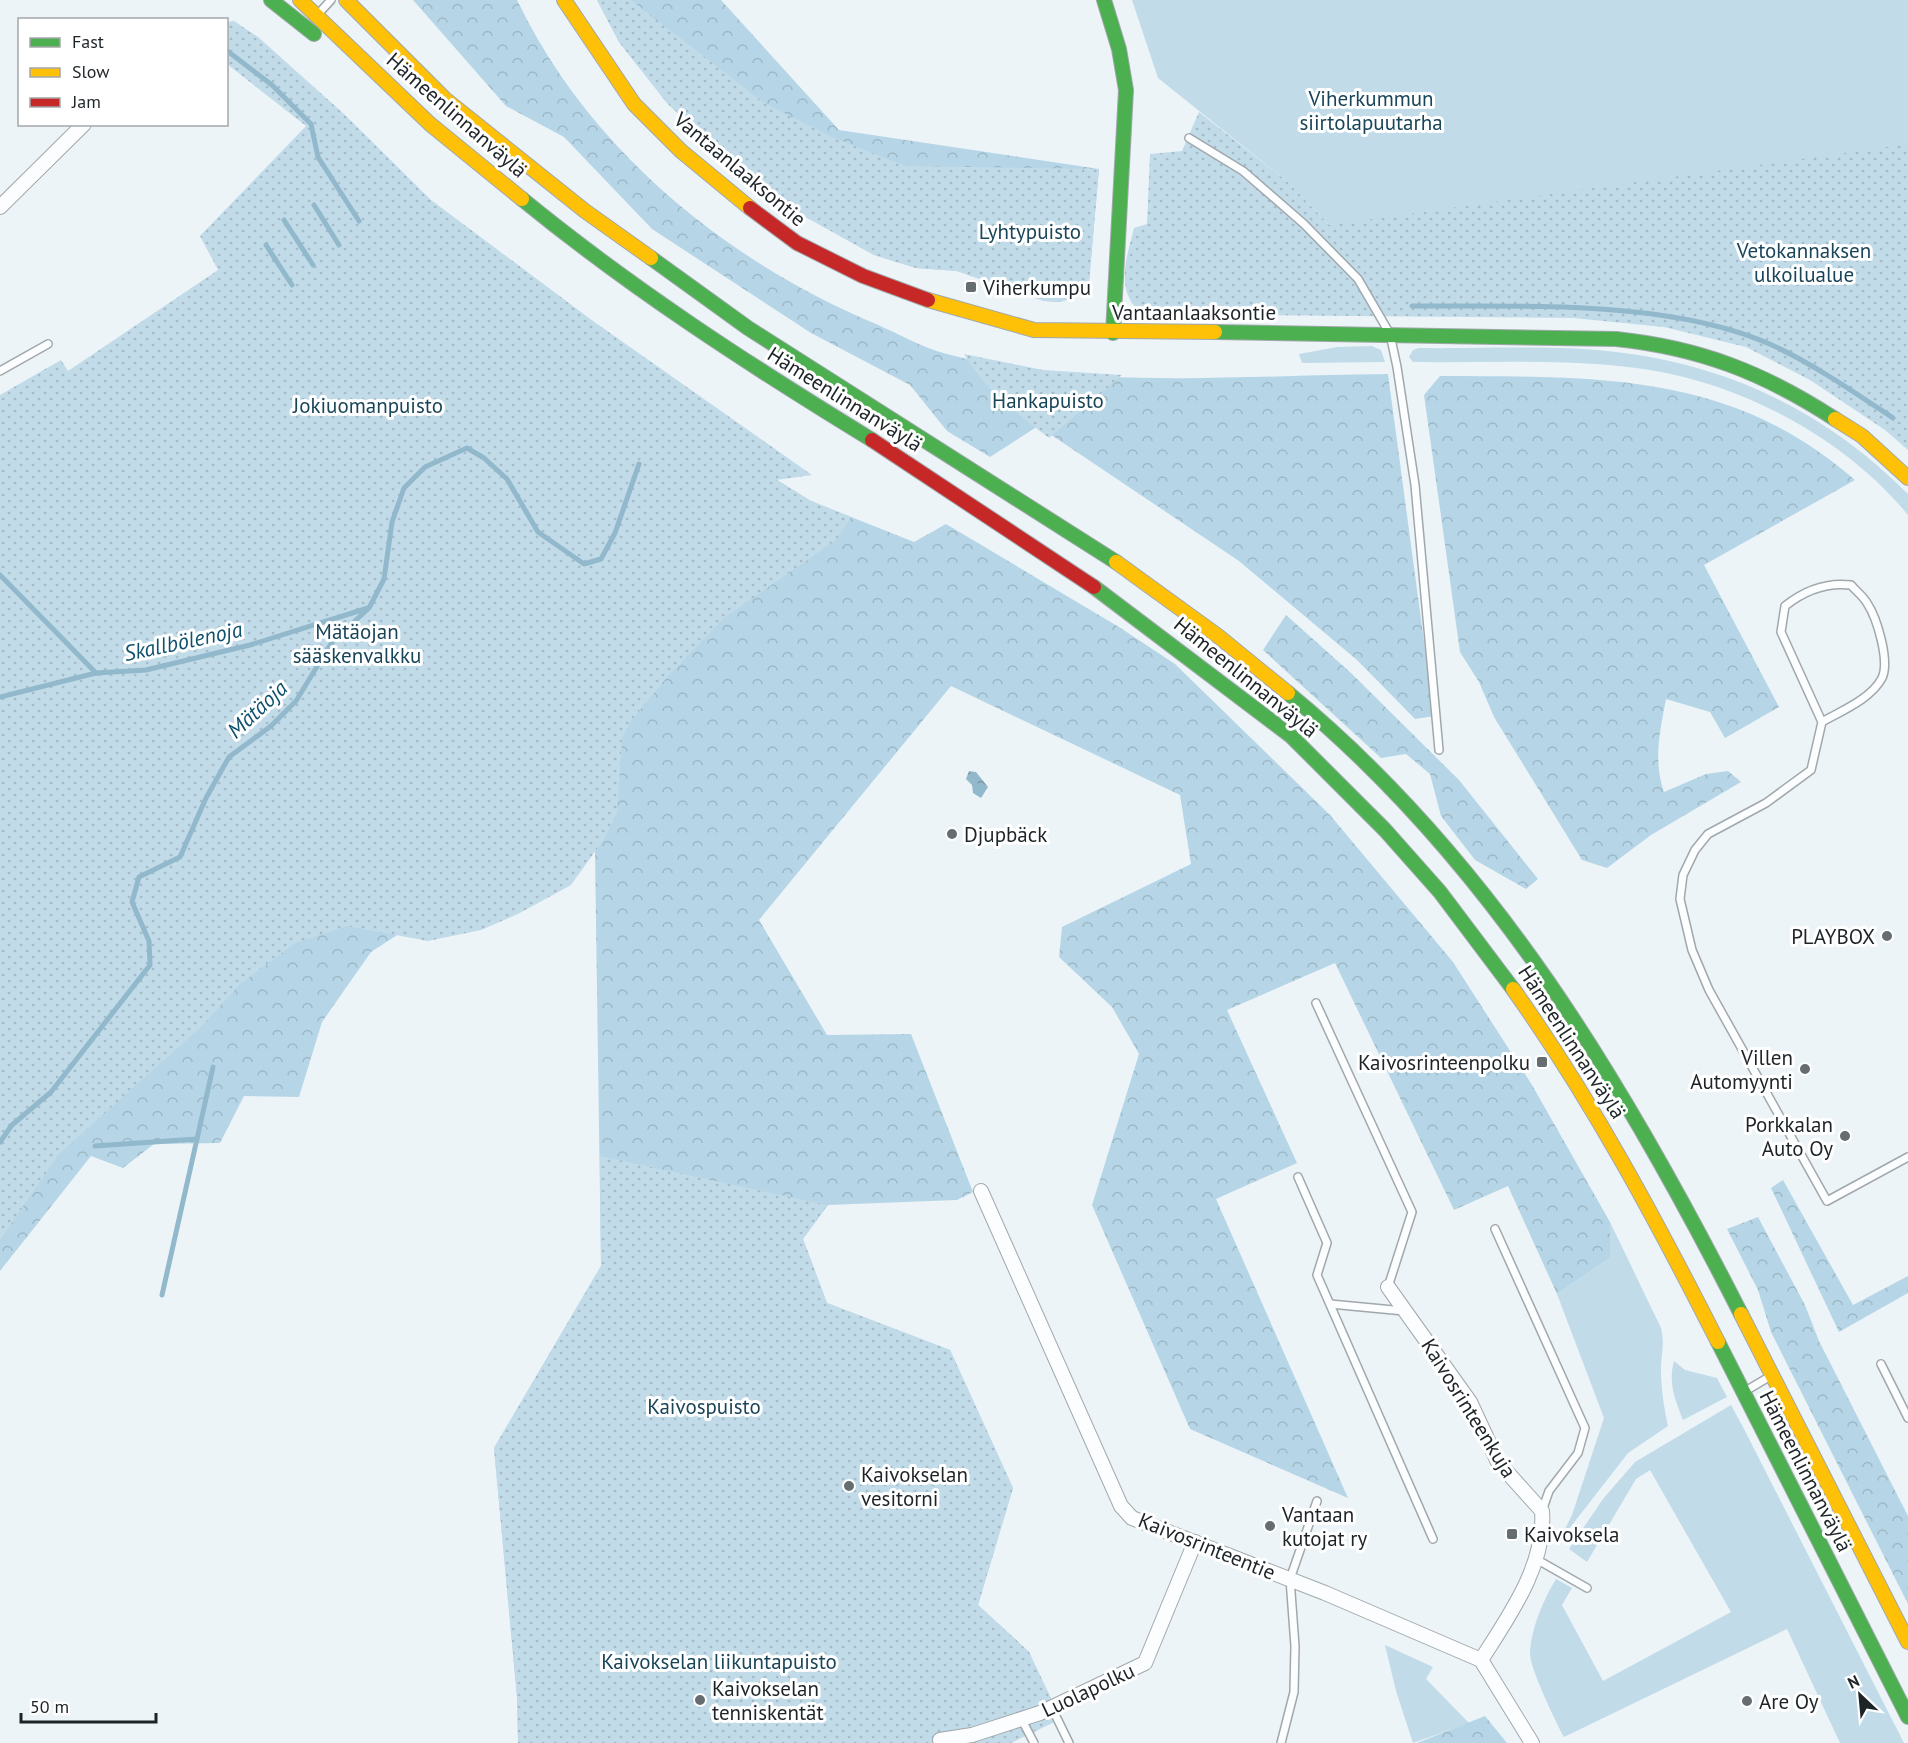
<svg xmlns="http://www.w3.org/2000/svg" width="1908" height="1743" font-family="'PT Sans',sans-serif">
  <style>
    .green { fill: #c1dbe9 }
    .forest { fill: url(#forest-crowns) }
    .park { fill: url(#park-dots) }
    .water { fill: url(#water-ripples) }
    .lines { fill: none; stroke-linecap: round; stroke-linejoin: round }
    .stream { stroke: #92b8cc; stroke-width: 5 }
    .lane-casing { stroke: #a1a8ac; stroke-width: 10 }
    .street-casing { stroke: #a1a8ac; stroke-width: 16 }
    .fast-casing { stroke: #a1a8ac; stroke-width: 16 }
    .slow-casing { stroke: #a1a8ac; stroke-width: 16 }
    .jam-casing { stroke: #a1a8ac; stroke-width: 16 }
    .lane { stroke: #fcfdfe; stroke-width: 7 }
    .street { stroke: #fcfdfe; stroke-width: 14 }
    .fast { stroke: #4caf50; stroke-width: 14 }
    .slow { stroke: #ffc107; stroke-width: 14 }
    .jam { stroke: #c62828; stroke-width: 14 }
    .poi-dot { fill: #656d71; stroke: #fff; stroke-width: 2 }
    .labels { text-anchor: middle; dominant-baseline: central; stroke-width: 6; stroke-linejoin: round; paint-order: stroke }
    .park-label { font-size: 21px; fill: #194559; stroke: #fff }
    .street-label { font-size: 21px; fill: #1d2428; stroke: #fff }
    .poi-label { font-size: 21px; fill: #1d2428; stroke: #fff; text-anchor: start }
    .water-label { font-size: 22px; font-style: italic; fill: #0e526e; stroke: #fff }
  </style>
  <defs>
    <pattern id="forest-crowns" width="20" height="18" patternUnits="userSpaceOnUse" patternTransform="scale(1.5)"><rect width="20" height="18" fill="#b6d6e7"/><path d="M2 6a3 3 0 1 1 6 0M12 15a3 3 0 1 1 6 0" fill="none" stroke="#9cb8c6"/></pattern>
    <pattern id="park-dots" width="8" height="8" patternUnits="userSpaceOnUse" patternTransform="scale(1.5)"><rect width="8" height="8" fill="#c1dbe9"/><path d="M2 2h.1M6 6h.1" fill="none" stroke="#a5bcc8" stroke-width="1.8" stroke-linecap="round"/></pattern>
    <pattern id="water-ripples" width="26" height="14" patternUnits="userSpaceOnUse" patternTransform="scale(1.5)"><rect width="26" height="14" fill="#92b8cc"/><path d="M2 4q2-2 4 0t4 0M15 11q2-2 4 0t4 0" fill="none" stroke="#7795a6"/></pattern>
  </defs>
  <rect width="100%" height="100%" fill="#ecf4f8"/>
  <g class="green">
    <polygon points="1132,0 1908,0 1908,192 1329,225 1289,183 1158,78"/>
    <polygon points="1372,346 1381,350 1385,362 1302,363 1299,354 1337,347"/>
    <path d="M1419,348C1486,349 1557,344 1624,353C1734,367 1830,415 1908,494V515C1847,440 1745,385 1650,370C1572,358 1491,363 1413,362L1409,357L1413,350Z"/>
    <path d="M1610,1222L1661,1328C1665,1345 1661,1353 1661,1370C1661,1389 1664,1407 1668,1426L1628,1453L1558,1543L1572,1515L1604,1418L1557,1294L1610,1258Z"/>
    <path d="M1674,1361L1685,1370L1717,1378L1727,1397L1683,1420C1675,1399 1668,1383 1674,1361Z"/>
    <path d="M1731,1405L1744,1429L1904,1743H1840L1787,1629L1564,1737C1556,1723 1530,1668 1530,1654C1531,1628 1543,1601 1556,1579L1572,1588L1562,1605L1603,1681L1731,1612L1650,1470L1636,1479L1587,1562L1569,1549L1603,1499L1635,1462Z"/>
    <polygon points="1385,1645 1433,1667 1426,1679 1469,1723 1413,1743 1396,1691"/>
  </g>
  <g class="forest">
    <path d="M413,0H517C589,150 726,261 876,324C899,334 923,348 947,354C977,362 1011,368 1042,372C1156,384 1273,375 1388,374L1434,716L1415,719L1357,660L1239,561L1038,426L990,457L947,431L910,385L811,333L652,229L564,137L506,106Z"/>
    <polygon points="597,0 721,0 839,130 1099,169 1089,282 1076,297 1060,302 1044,301 957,271 916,268 874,255 804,216 740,173 667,103 619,42"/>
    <path d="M1440,376C1594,377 1731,371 1855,480L1704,565L1779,707L1725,738L1710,712L1666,699C1660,731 1653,761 1664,792L1706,774L1728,771L1741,782L1651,835L1607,868L1582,860L1494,717L1479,682L1460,652L1424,395Z"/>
    <polygon points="711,439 811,501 914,542 946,524 1119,627 1175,664 1330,815 1453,962 1532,1085 1610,1222 1610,1258 1557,1294 1508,1186 1454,1210 1335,963 1227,1010 1297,1163 1216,1199 1348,1498 1190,1429 1092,1205 1139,1054 1112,1007 1059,957 1062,927 1191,864 1180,795 951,686 759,920 827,1035 911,1034 973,1192 957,1200 828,1205 803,1239 827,1303 950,1350 1013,1488 978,1605 1029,1652 1048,1695 518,1743 517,1697 494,1448 601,1266 595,852 454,898 371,952 322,1022 299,1097 244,1096 220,1143 154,1144 123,1168 91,1156 0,1271 0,627"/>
    <polygon points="1286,615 1351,673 1459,780 1538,879 1526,889 1475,860 1441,816 1430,774 1406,754 1381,758 1263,650"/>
    <polygon points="1783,1180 1853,1305 1908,1276 1908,1293 1839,1332 1771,1188"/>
    <polygon points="1758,1217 1805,1305 1819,1341 1908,1516 1908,1604 1771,1332 1758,1290 1727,1229"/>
    <polygon points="1485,1716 1507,1743 1417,1743"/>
  </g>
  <g class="park">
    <polygon points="597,0 631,0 764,103 832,137 905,166 1099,169 1089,282 1076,297 1060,302 1044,301 957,271 916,268 874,255 804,216 740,173 667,103 619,42"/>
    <polygon points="234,21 258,37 344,114 431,200 593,321 812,475 776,480 811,501 851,517 836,540 724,618 668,676 630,722 622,739 617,813 604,839 571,885 518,914 481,930 428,941 347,926 295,943 239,985 201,1027 58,1155 0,1240 0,395 61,360 68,371 218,270 200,236 306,126 227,64 227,22"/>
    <path d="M1199,112L1289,183L1329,225L1908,144V450L1885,430L1810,380L1746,347L1664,327L1573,318L1144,314C1113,294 1127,257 1134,228L1147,224L1150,154L1182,151Z"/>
    <path d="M964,354L1043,370L1122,375L1049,438C1018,414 984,389 964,354Z"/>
    <polygon points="600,1156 827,1205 803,1239 827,1303 950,1350 1013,1488 978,1605 1029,1652 1061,1719 1011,1743 518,1743 517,1697 494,1448 601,1266"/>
  </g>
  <polygon class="water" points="969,771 976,772 988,787 981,798 973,793 972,785 966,779"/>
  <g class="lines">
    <g class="stream">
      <polyline points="226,50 272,85 311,124 318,157 359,221"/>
      <polyline points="314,205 339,245"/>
      <polyline points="284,220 313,265"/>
      <polyline points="266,245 292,285"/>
      <path d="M1412,306C1523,307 1670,299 1772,345C1815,365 1854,392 1893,418"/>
      <polyline points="0,575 96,673"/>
      <polyline points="0,697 96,673 146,670 250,645 368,608"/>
      <polyline points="197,1139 213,1067"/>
      <polyline points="0,1142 12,1125 51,1092 150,965 149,941 132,902 139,877 180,857 206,798 229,757 271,726 296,701 332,642 369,608 384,579 392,522 404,488 425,467 467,448 484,458 507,479 538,532 584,564 601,559 615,533 639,464"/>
      <polyline points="95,1146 197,1139 162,1295"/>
    </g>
    <g class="lane-casing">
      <g id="lane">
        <polyline points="320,12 331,0"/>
        <polyline points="1189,138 1243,171 1304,224 1358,279 1390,334 1397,367 1415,485 1439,750"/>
        <polyline points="0,371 48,344"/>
        <path d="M1822,722C1841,711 1871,699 1882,678C1890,661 1877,618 1867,603C1863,596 1856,591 1851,585C1826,582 1805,590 1785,606L1781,632L1822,722L1811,770L1766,803L1708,834L1695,850L1683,875L1680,899L1692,950L1709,990L1827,1201L1908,1157"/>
        <polyline points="1316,1003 1412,1212 1388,1287"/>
        <polyline points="1298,1177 1327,1243 1317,1275 1433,1539"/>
        <polyline points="1495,1229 1585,1428 1578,1453 1549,1491 1542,1511"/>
        <polyline points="1330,1304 1404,1311"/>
        <polyline points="1881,1364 1908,1418"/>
        <polyline points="1747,1390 1769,1377"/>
        <polyline points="1536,1559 1587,1588"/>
        <polyline points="1052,1708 1069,1743"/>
        <polyline points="1022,1720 1034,1743"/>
        <polyline points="1281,1743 1294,1692 1295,1646 1290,1579 1317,1501"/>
      </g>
    </g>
    <g class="street-casing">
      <g id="street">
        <polyline points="0,207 84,124"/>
        <polyline points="981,1191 1121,1506 1132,1518 1325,1593 1481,1660"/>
        <path d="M1388,1287L1470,1402L1498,1462L1542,1511C1546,1565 1509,1616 1481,1660"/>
        <polyline points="1481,1660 1532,1743"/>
        <polyline points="940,1740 972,1735 1040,1713 1145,1663 1195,1542"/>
      </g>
    </g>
    <g class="fast-casing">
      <g id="fast">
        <polyline points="271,0 314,34"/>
        <polyline points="1104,0 1119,49 1126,90 1113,333"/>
        <path d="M522,199C632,289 751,366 872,440"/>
        <polyline points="651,258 748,328 1116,562"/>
        <path d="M1215,332L1616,339C1701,348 1764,373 1835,419"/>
        <polyline points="1094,587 1291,736 1385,830 1440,892 1513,989"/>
        <path d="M1288,693C1491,860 1624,1084 1741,1314"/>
        <polyline points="1718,1342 1908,1717"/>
      </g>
    </g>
    <g class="slow-casing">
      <g id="slow">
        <polyline points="300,0 430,124 522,199"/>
        <polyline points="346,0 445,99 585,211 651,258"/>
        <polyline points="564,0 634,104 681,151 750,208"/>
        <polyline points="928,300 1034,330 1215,332"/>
        <polyline points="1835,419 1862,436 1908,478"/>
        <polyline points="1116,562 1218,636 1288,693"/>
        <path d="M1513,989C1592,1100 1656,1220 1718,1342"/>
        <polyline points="1741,1314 1908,1642"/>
      </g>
    </g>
    <g class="jam-casing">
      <g id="jam">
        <polyline points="750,208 797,243 863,276 928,300"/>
        <polyline points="872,440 1094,587"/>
      </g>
    </g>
    <use href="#lane" class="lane"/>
    <use href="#street" class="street"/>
    <use href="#fast" class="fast"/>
    <use href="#slow" class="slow"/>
    <use href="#jam" class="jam"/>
  </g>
  <g class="poi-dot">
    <rect x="965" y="281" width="12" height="12" rx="3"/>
    <circle cx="952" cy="834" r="6"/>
    <circle cx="1887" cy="936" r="6"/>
    <rect x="1536" y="1056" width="12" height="12" rx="3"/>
    <circle cx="1805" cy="1069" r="6"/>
    <circle cx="1845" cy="1136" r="6"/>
    <circle cx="849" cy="1486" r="6"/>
    <circle cx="1270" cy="1526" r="6"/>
    <rect x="1506" y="1528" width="12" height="12" rx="3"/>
    <circle cx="700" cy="1700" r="6"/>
    <circle cx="1747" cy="1701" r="6"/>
  </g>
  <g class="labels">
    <g class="park-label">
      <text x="1371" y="98">Viherkummun<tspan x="1371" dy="24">siirtolapuutarha</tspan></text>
      <text x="1030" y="231">Lyhtypuisto</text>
      <text x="1804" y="250">Vetokannaksen<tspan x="1804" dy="24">ulkoilualue</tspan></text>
      <text x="1048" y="400">Hankapuisto</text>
      <text x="368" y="405">Jokiuomanpuisto</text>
      <text x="357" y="631">Mätäojan<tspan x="357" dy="24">sääskenvalkku</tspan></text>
      <text x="704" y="1406">Kaivospuisto</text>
      <text x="719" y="1661">Kaivokselan liikuntapuisto</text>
    </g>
    <g class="street-label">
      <text transform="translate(457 115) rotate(41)">Hämeenlinnanväylä</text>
      <text transform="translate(740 169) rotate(40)">Vantaanlaaksontie</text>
      <text x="1194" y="312">Vantaanlaaksontie</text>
      <text transform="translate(845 399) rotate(32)">Hämeenlinnanväylä</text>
      <text transform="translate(1246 677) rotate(39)">Hämeenlinnanväylä</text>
      <text transform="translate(1572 1042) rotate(57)">Hämeenlinnanväylä</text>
      <text transform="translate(1469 1408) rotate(58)">Kaivosrinteenkuja</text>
      <text transform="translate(1806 1471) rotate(63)">Hämeenlinnanväylä</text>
      <text transform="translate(1207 1546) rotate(22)">Kaivosrinteentie</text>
      <text transform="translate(1088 1690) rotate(-25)">Luolapolku</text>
    </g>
    <g class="poi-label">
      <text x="983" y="287">Viherkumpu</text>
      <text x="964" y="834">Djupbäck</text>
      <text x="1875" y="936" text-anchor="end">PLAYBOX</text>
      <text x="1793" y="1057" text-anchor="end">Villen<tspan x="1793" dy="24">Automyynti</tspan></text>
      <text x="1530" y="1062" text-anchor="end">Kaivosrinteenpolku</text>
      <text x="1833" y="1124" text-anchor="end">Porkkalan<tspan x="1833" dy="24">Auto Oy</tspan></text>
      <text x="861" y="1474">Kaivokselan<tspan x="861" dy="24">vesitorni</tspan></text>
      <text x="1282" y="1514">Vantaan<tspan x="1282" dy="24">kutojat ry</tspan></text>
      <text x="1524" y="1534">Kaivoksela</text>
      <text x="712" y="1688">Kaivokselan<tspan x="712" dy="24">tenniskentät</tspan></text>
      <text x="1759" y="1701">Are Oy</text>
    </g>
    <g class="water-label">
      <text transform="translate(183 641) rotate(-12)">Skallbölenoja</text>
      <text transform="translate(257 709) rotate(-43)">Mätäoja</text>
    </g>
  </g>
  <rect x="18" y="18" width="210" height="108" fill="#ffffff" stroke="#a5a7a9" stroke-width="1.5"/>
  <rect x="30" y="38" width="30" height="9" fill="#4caf50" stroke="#a5a7a9" stroke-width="1.5"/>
  <text x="72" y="48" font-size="18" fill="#1d2428">Fast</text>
  <rect x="30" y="68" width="30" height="9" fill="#ffc107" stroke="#a5a7a9" stroke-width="1.5"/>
  <text x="72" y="78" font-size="18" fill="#1d2428">Slow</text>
  <rect x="30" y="98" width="30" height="9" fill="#c62828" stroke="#a5a7a9" stroke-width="1.5"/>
  <text x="72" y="108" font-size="18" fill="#1d2428">Jam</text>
  <g transform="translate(1860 1695) rotate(334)" stroke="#ffffff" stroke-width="4.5" paint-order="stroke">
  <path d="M0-4.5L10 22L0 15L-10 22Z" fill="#1d2428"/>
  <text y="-9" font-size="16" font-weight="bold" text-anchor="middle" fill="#1d2428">N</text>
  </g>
  <path d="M21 1713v9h135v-9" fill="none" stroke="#1d2428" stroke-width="3"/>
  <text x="30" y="1713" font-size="18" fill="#1d2428" stroke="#ffffff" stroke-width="4.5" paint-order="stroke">50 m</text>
</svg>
